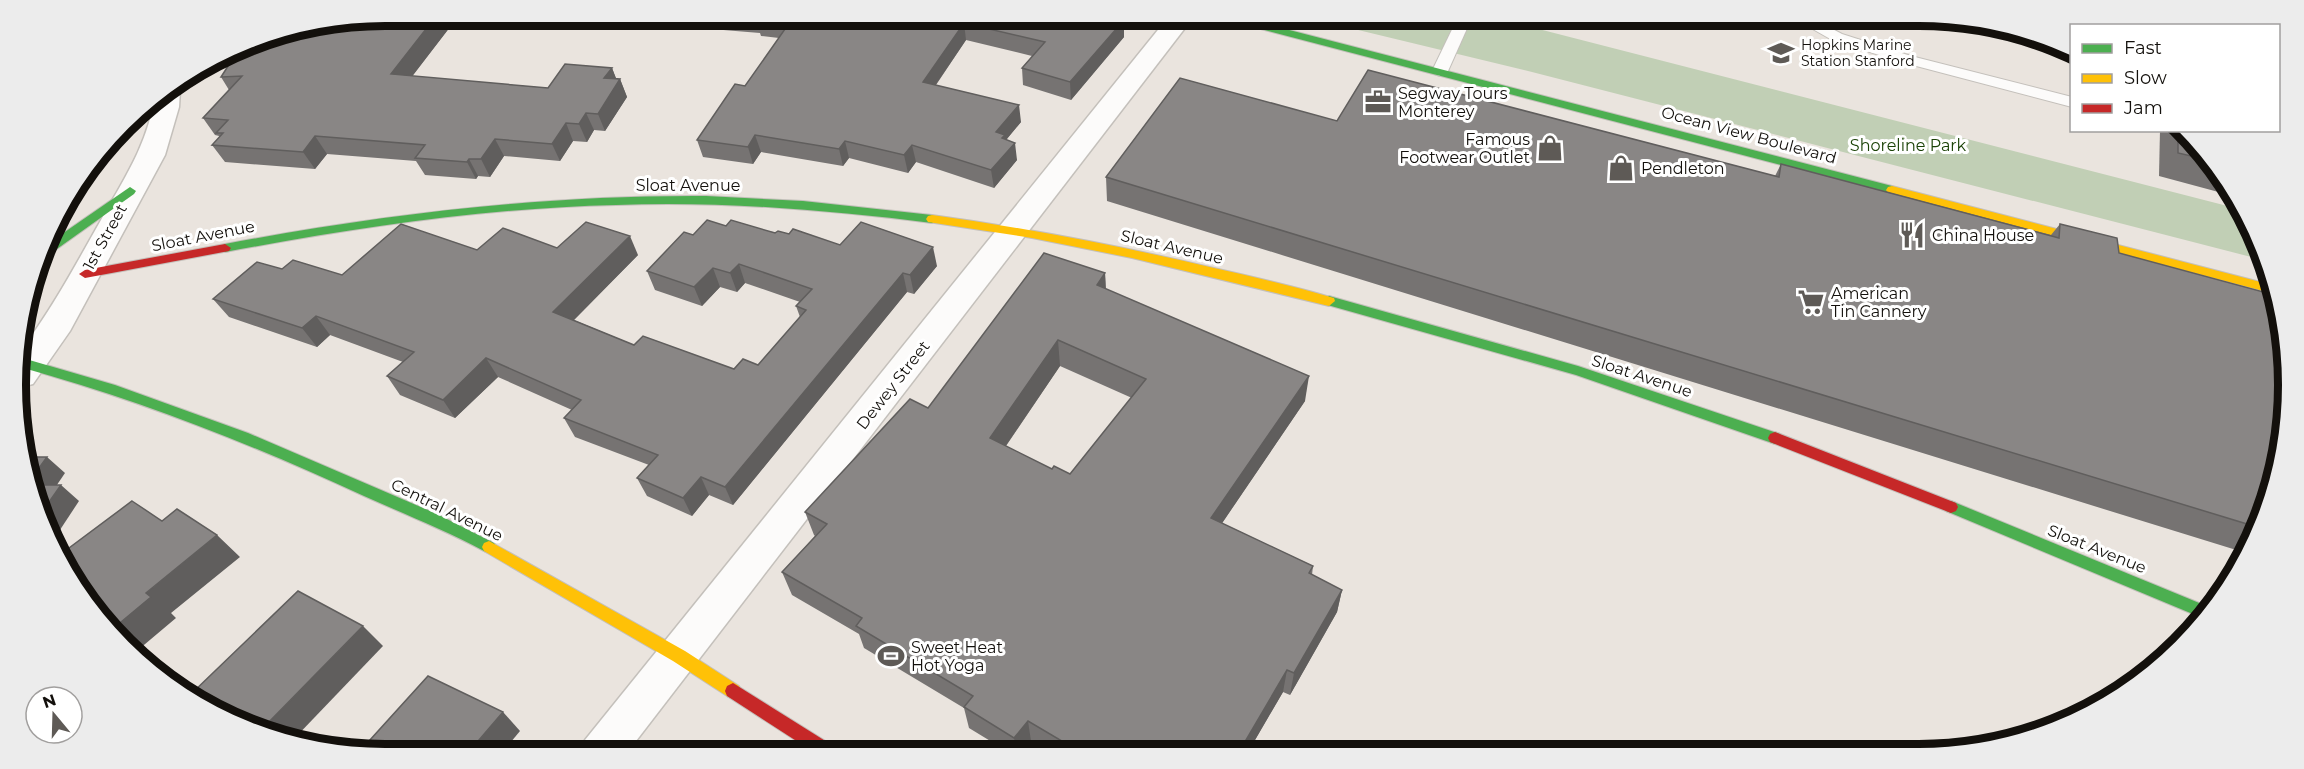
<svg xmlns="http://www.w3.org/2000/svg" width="2304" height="769" font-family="Montserrat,sans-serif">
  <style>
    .green { fill: #c1cfb5 }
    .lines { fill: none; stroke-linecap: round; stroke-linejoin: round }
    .lane-casing { stroke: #c4c0bb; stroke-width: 2 }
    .street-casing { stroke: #c4c0bb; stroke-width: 3 }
    .fast-casing { stroke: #c4c0bb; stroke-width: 2 }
    .slow-casing { stroke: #c4c0bb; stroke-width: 2 }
    .jam-casing { stroke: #c4c0bb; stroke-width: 2 }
    .lane { fill: #fcfbfa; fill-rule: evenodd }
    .street { fill: #fcfbfa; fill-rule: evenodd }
    .fast { fill: #4caf50; fill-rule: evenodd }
    .slow { fill: #ffc107; fill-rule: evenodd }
    .jam { fill: #c62828; fill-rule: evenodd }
    .wall { fill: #767372; fill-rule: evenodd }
    .shaded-wall { fill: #605e5d }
    .building { fill: #898685; stroke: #605e5d; stroke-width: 1.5; fill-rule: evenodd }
    .labels { text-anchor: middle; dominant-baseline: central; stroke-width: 6; stroke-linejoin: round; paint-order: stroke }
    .far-poi-label { font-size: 14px; fill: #13100c; stroke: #fff; text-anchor: start }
    .poi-label { font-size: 16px; fill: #13100c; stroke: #fff; text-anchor: start }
    .street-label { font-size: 16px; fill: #13100c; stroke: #fff }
    .park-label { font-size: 16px; fill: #1a4206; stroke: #fff }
    .rim { fill: none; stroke: #13100c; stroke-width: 8 }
  </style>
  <rect width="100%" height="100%" fill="#eae4de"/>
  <polygon class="green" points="1296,15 1484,15 2243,210 2259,259 1532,72"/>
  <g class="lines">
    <g class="lane-casing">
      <g id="lane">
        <polygon points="1459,15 1473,15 1448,71 1440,76 1435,74 1432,71"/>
        <polygon points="1788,15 1806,15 1842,34 1911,56 2072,97 2072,107 1901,62 1832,40"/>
      </g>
    </g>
    <g class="street-casing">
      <g id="street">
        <polygon points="1170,15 1195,15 626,754 580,754 585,740"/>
        <path d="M177,85L180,90L179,107L165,155L70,331L33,384L21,387L19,353C51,311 75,266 101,220C122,182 148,144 154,99Z"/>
      </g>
    </g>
    <g class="fast-casing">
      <g id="fast">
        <polygon points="1214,15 1231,15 1892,186 1898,190 1892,194 1215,17"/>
        <polygon points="130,187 136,191 134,194 47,256 42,257 46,245"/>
        <path d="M706,196L803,201L932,215L938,219L932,223C827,210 722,201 616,205C484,208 354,228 225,252L219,248L225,244C384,214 543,195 706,196Z"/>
        <polygon points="1329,296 1578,366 1780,434 1782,438 1780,442 1775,444 1576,375 1324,304 1323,301"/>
        <path d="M19,357L115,385L248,433L437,514L494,543L496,547L494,551L489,553L484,551C445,530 404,514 364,496C252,444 139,400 20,367Z"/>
        <polygon points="1951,501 1956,503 2209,607 2200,617 1946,511 1944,507 1946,503"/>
      </g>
    </g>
    <g class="slow-casing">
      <g id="slow">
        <polygon points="1892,186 2268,284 2271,293 1888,193 1886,190 1888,187"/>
        <path d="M932,215C1027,228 1121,246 1214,268C1254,277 1294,286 1334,298L1335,301L1329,306L1132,258L1032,238L928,222L926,219L928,216Z"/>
        <polygon points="489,541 685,651 739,686 741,691 739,696 733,699 727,696 673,661 484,551 482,547 484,543"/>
      </g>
    </g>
    <g class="jam-casing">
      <g id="jam">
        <polygon points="225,244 231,248 229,251 85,278 79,274 85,270"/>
        <polygon points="1775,432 1956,503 1958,507 1956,511 1951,513 1946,511 1770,442 1768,438 1770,434"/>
        <polygon points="733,683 835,747 837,753 815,753 727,696 725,691 727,686"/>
      </g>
    </g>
    <use href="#lane" class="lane"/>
    <use href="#street" class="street"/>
    <use href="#fast" class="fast"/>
    <use href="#slow" class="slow"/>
    <use href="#jam" class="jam"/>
  </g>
  <g class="wall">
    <polygon points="384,15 570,15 563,28 450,27 412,76 548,88 612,68 616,79 620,79 627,97 605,131 594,130 587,142 573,141 560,161 504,156 490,177 478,176 476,179 425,175 416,161 327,154 315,169 225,162 212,145 220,137 219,136 215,135 203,118 229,90 221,77 237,53 234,49 243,43"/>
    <polygon points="647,15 1100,15 1124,37 1071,100 1023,85 1022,68 1032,56 966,40 936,85 1021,122 1006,140 1017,160 994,188 916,162 908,173 849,158 843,166 761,152 753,164 703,157 697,140 745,86 779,38 761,36 760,33 650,24"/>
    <polygon points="1337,121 1775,176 1781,164 2051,235 2060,224 2119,253 2276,480 2246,553 1107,201 1106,177"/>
    <polygon points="2160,130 2179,130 2237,197 2159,176"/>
    <polygon points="726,226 789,234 937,266 914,294 907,292 733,505 709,495 692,516 647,496 637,478 649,465 575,437 564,418 572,410 498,377 455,418 400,395 387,376 403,362 330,335 317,347 229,317 213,299 282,269 342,275 477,250 557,248 638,255 574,320 634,345 734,369 758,365 800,317 796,306 800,302 745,283 737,292 720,287 702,306 655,290 647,271 693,235"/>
    <path d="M1105,273L1106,289L1305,401L1222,523L1313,566L1312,575L1342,590L1337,612L1290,695L1283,692L1248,752L1050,753L1031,741L1023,753H1010L969,728L964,708L864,648L859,634L792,595L782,572L815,536L814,535L805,512L928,408ZM1060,366L1132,398L1070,474L1052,469L1006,446Z"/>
  </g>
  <g class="shaded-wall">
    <polygon points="437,15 444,15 450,27 401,91 391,74"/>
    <polygon points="557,15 570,15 563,28"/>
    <polygon points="1124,20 1124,37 1071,100 1070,82"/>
    <polygon points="964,23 966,40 926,99 923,82"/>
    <polygon points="612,68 618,83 620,79 627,97 605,131 598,114 604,78"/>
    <polygon points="1019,105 1021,122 1006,140 1015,143 1017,160 994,188 991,170 996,132"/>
    <polygon points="586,113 594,130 587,142 579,124"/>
    <polygon points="566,123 573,141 560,161 552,144"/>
    <polygon points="755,135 761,152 753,164 748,147"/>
    <polygon points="315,136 327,154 315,169 303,152"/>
    <polygon points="495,139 504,156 490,177 481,159"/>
    <polygon points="845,141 849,158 843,166 839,149"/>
    <polygon points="912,145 916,162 908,173 904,155"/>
    <polygon points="469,159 478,176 476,179 467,162"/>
    <polygon points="630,236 638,255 563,331 553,312"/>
    <polygon points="933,247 937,266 914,294 910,275"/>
    <polygon points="739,264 745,283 737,292 730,273"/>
    <polygon points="713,268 720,287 702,306 694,287"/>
    <polygon points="903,273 907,292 733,505 725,487"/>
    <polygon points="1105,273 1106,299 1097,285"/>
    <polygon points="316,316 330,335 317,347 302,328"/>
    <polygon points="1058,340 1060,366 994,463 990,438"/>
    <polygon points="486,358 498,377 455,418 443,400"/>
    <polygon points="1309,376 1305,401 1210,541 1211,518"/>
    <polygon points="47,457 65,473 46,501 32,489 29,482"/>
    <polygon points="701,477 709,495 692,516 683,498"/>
    <polygon points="61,485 79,501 54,539 42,512"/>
    <polygon points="217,535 240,557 171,613 176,618 138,650 115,627 146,593"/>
    <polygon points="1342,590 1337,612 1290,695 1294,673"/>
    <polygon points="363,626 383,646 291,742 262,729"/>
    <polygon points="1287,670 1283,692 1248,752 1239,752"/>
    <polygon points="503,712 520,731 501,754 467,754"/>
    <polygon points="1028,721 1031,741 1023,753 1017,753 1014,738"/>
  </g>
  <g class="building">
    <polygon points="384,15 437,15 391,74 548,88 565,64 612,68 604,78 620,79 598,114 586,113 579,124 566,123 552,144 495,139 481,159 469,159 467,162 415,158 425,145 315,136 303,152 212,145 223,133 216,133 228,120 203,118 242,76 221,77 239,49 237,47 243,43"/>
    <polygon points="750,15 1100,15 1124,20 1070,82 1022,68 1045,42 964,23 923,82 1019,105 996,132 1005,135 1002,138 1015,143 991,170 912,145 904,155 845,141 839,149 755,135 748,147 697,140 735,84 745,86 790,22 756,19 758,16"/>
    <polygon points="1368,70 1779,177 1781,164 2059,238 2060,224 2117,238 2119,253 2271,294 2286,336 2276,480 2257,527 1106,177 1180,78 1337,121"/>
    <polygon points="2178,130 2179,130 2204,159 2178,153"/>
    <polygon points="707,220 726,226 731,220 775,233 778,231 789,234 793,229 840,245 861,222 933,247 910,275 903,273 725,487 701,477 683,498 637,478 658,455 564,418 581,400 486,358 443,400 387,376 414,352 316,316 302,328 213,299 257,262 282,269 293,260 342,275 401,224 477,250 503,228 557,248 586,222 630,236 553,312 634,345 643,336 734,369 743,359 758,365 806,310 796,306 812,289 739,264 730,273 713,268 694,287 647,271 684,232 693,235"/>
    <path d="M1044,253L1105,273L1097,285L1309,376L1211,518L1313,566L1309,573L1342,590L1294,673L1287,670L1239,752L1082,753L1028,721L1014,738L964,707L973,696L856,626L862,618L782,572L827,524L805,512L910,399L928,408ZM1058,340L1146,379L1070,474L1054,466L1052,469L990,438Z"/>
    <polygon points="26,457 47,457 29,482 28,480"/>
    <polygon points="30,485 61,485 42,512"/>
    <polygon points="132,501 162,521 177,509 217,535 146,593 151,597 115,627 77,590 61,554"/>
    <polygon points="298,591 363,626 262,729 189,696"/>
    <polygon points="428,676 503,712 467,754 384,754 360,751"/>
    <polygon points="628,747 638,753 623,754"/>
  </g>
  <defs>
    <g id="university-bare" transform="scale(2.07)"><path d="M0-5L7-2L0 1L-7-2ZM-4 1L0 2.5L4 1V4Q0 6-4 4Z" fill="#5e5a56" stroke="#fff" stroke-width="2.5" paint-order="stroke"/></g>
    <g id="office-bare" transform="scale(2.07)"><path d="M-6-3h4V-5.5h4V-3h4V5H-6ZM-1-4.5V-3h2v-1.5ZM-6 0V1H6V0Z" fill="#5e5a56" stroke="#fff" stroke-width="2.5" paint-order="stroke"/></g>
    <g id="shop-bare" transform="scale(2.07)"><path d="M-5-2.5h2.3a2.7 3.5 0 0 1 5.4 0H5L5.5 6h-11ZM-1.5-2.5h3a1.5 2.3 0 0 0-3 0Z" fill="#5e5a56" stroke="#fff" stroke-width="2.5" paint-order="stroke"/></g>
    <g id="restaurant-bare" transform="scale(2.07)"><path d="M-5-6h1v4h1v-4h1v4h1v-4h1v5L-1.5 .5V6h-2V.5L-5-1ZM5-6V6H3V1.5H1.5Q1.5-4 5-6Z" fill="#5e5a56" stroke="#fff" stroke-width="2.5" paint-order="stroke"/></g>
    <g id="supermarket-bare" transform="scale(2.07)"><path d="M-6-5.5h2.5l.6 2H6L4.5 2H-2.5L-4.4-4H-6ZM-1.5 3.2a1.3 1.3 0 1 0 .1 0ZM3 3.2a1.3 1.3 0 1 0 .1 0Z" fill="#5e5a56" stroke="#fff" stroke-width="2.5" paint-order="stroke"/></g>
    <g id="stadium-bare" transform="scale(2.07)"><path d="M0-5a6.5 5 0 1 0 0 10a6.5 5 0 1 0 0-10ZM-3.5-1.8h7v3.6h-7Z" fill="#5e5a56" stroke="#fff" stroke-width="2.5" paint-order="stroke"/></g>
  </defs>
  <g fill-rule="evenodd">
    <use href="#university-bare" x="1781" y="53"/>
    <use href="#office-bare" x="1378" y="102"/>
    <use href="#shop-bare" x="1550" y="148"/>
    <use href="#shop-bare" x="1621" y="168"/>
    <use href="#restaurant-bare" x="1912" y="235"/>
    <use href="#supermarket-bare" x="1811" y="302"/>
    <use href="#stadium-bare" x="891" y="656"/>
  </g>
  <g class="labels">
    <g class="far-poi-label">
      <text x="1801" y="45">Hopkins Marine<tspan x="1801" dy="16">Station Stanford</tspan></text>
    </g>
    <g class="poi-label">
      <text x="1398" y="93">Segway Tours<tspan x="1398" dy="18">Monterey</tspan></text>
      <text x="1530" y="139" text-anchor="end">Famous<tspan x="1530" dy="18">Footwear Outlet</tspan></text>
      <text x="1641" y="168">Pendleton</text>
      <text x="1932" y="235">China House</text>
      <text x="1831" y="293">American<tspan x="1831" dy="18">Tin Cannery</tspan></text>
      <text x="911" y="647">Sweet Heat<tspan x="911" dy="18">Hot Yoga</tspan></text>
    </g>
    <g class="street-label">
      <text transform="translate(1749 135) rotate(15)">Ocean View Boulevard</text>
      <text x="688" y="185">Sloat Avenue</text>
      <text transform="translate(203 236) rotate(-11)">Sloat Avenue</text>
      <text transform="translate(105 237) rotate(-61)">1st Street</text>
      <text transform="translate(1172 247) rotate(13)">Sloat Avenue</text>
      <text transform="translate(1642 376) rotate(18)">Sloat Avenue</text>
      <text transform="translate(893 385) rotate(-52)">Dewey Street</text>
      <text transform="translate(447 510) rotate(26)">Central Avenue</text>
      <text transform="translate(2097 549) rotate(22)">Sloat Avenue</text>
    </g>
    <g class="park-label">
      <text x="1908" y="145">Shoreline Park</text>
    </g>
  </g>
  <path d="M0 0H2304V769H0ZM385 26H1919A359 359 0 0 1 2278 385V385A359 359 0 0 1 1919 744H385A359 359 0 0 1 26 385V385A359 359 0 0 1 385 26Z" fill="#ececec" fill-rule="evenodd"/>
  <path class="rim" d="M385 26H1919A359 359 0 0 1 2278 385V385A359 359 0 0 1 1919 744H385A359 359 0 0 1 26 385V385A359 359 0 0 1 385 26Z"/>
  <rect x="2070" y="24" width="210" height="108" fill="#ffffff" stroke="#a19f9e" stroke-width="1.5"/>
  <rect x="2082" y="44" width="30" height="9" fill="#4caf50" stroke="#a19f9e" stroke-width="1.5"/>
  <text x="2124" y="54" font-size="18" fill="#13100c">Fast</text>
  <rect x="2082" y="74" width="30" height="9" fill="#ffc107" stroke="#a19f9e" stroke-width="1.5"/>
  <text x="2124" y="84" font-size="18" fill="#13100c">Slow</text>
  <rect x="2082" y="104" width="30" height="9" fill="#c62828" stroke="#a19f9e" stroke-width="1.5"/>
  <text x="2124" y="114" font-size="18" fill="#13100c">Jam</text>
  <g transform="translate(54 715) rotate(341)"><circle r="28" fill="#ffffff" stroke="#a19f9e" stroke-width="1.5"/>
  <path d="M0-4.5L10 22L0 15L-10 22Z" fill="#5e5a56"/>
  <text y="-9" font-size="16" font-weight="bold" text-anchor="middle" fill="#13100c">N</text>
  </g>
</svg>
